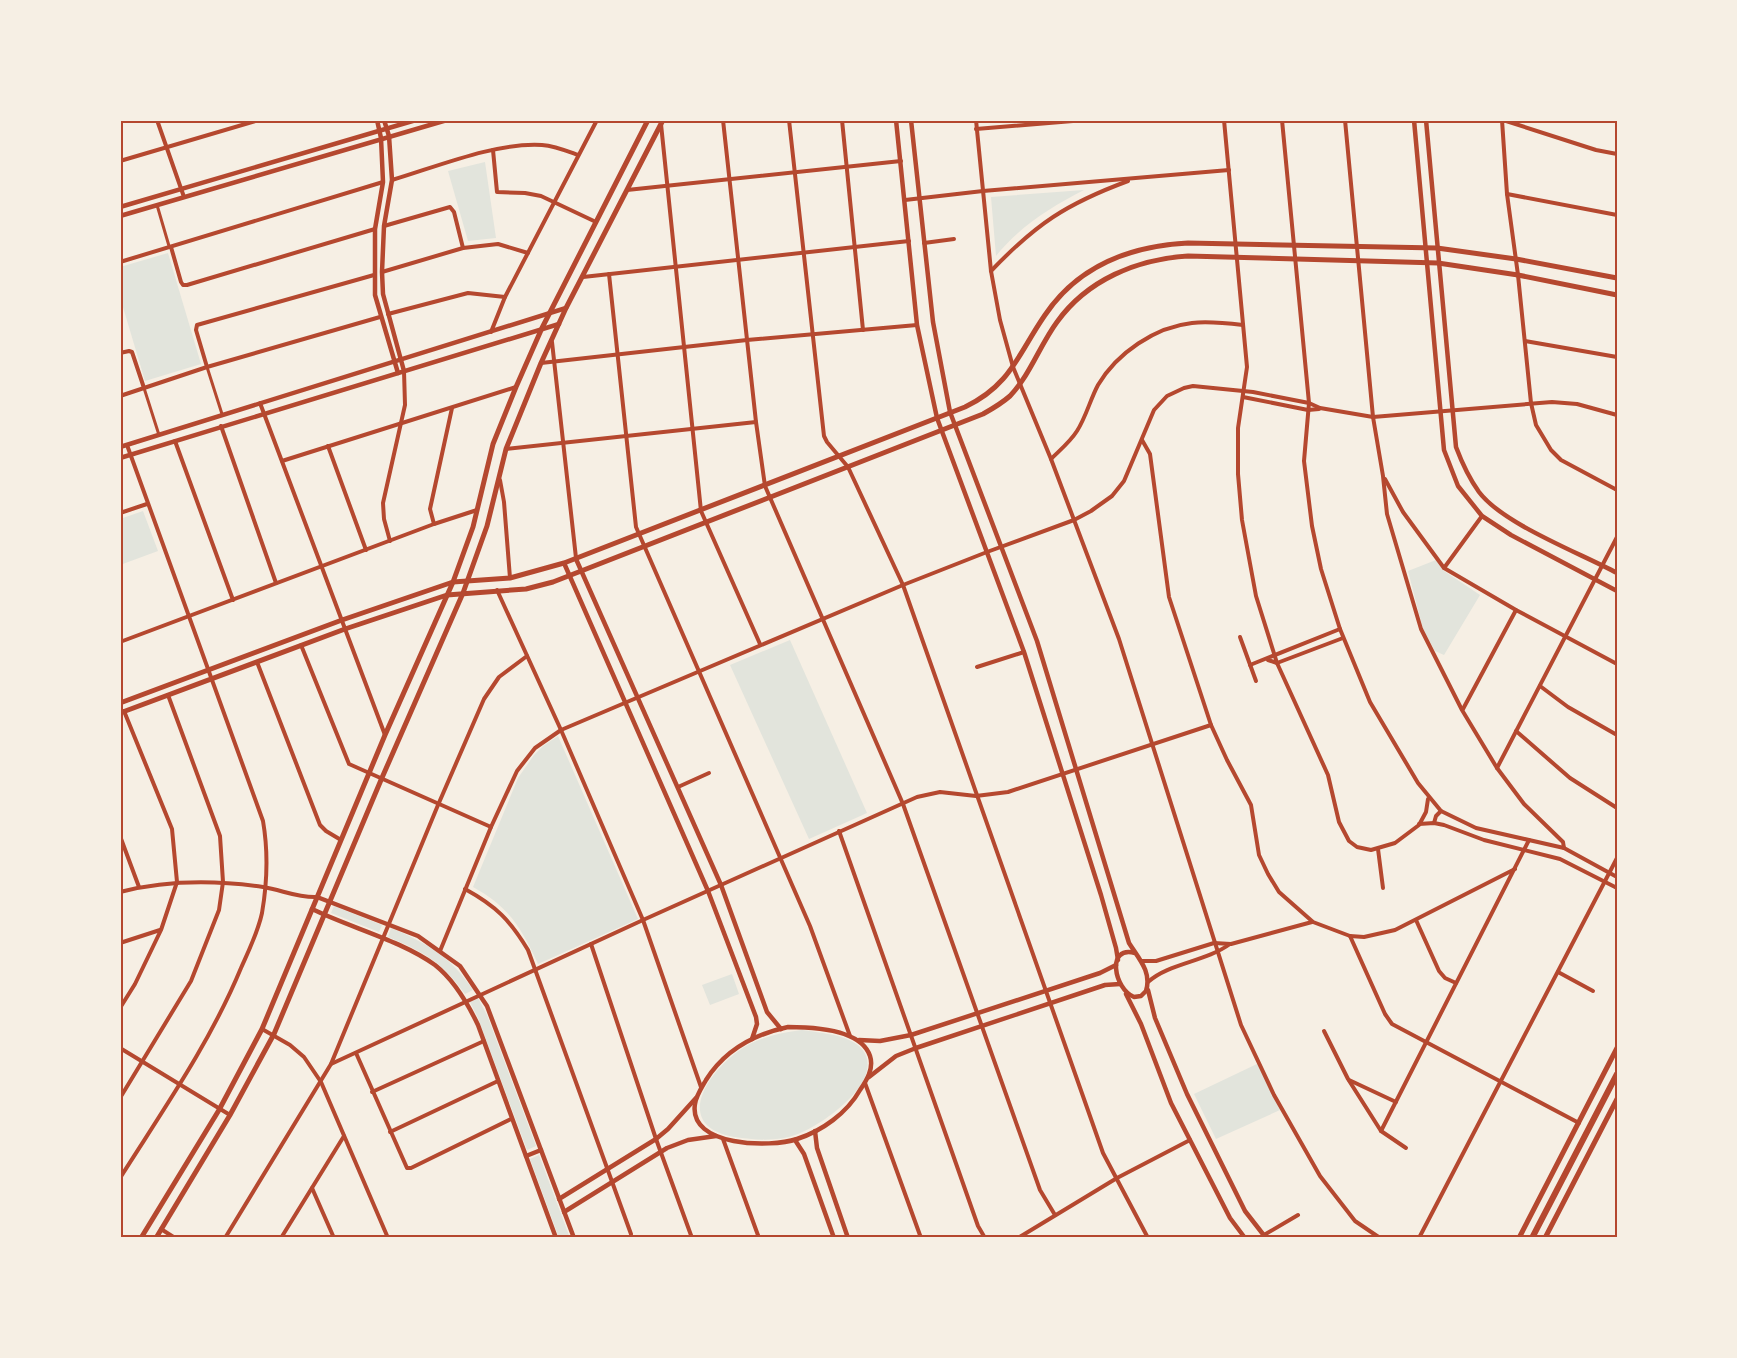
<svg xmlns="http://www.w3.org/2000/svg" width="1737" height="1358" font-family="Manrope,sans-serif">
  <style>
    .green { fill: #e2e4dc }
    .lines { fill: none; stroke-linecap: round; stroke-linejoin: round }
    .pedestrian { stroke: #b5482f; stroke-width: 3 }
    .minor { stroke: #b5482f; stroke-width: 4 }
    .tertiary { stroke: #b5482f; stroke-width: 4.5 }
    .secondary { stroke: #b5482f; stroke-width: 5 }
    .primary { stroke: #b5482f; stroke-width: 6 }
    .neatline { fill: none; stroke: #b5482f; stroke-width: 2 }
  </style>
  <rect width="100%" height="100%" fill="#f6efe4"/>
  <g class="green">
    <polygon points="485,162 496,238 468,241 448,171"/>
    <path d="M1084,190C1051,207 1020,226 996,256L991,197Z"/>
    <polygon points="168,253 201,364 145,381 120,297 120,267"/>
    <polygon points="143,511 158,551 120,565 120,519"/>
    <polygon points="1436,560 1444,571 1480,595 1444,655 1435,651 1423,629 1408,571"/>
    <polygon points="790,640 867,813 809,839 730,665"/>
    <path d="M558,736L638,919L538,964C521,927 509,907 473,887L518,778L534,755L543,746Z"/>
    <polygon points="334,906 382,925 379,932 331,913"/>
    <path d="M391,928C427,943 451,957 473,990L465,994C442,962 424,952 388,937Z"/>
    <polygon points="732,974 739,994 710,1005 702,985"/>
    <polygon points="478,998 487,1015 536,1146 527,1150 478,1018 470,1002"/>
    <path d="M802,1030C820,1033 849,1034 862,1049C887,1080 822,1125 798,1134C777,1142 756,1140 734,1137C674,1126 705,1076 737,1052C756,1038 778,1033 802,1030Z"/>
    <polygon points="1259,1063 1280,1110 1216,1139 1194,1094"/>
    <polygon points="539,1155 570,1238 559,1238 530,1159"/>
  </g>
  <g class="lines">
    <g class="pedestrian">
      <polyline points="157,205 169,246"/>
      <polyline points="207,367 222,414"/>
      <polyline points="144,388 159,435"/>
    </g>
    <g class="minor">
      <polyline points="157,120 184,197"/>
      <polyline points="723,120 756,422 765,486 903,804 1040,1190 1055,1215"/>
      <polyline points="789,120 824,436 827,442 848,467 903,585 1103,1153 1148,1238"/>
      <polyline points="842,120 863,330"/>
      <polyline points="976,120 991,271 1000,320 1013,367 1051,459 1119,639 1241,1025 1274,1095 1320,1176 1355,1221 1380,1238"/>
      <polyline points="1224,120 1247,367 1238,428 1238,474 1242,520 1256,596 1277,663 1328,775 1339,822 1349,841 1357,847 1371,850 1395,843 1419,825 1426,812 1428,799"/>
      <polyline points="1282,120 1309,403 1304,461 1312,526 1321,569 1340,629 1370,702 1418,783 1441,811 1476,828 1564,848 1617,877"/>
      <polyline points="1345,120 1373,417 1383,476 1387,514 1421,629 1462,710 1497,768 1524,804 1563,842 1564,848"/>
      <polyline points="1502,120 1507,194 1518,275 1531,403 1536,425 1551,450 1561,460 1617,490"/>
      <polyline points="1503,120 1596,150 1617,154"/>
      <polyline points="661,124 701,511 760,644"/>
      <polyline points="976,129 1085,120"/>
      <polyline points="493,150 497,192 525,193 541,196 596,222"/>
      <polyline points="120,161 259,120"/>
      <path d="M392,180C436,167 496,142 542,145C555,146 567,151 578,155"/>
      <polyline points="627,190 901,161"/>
      <polyline points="1507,194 1617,215"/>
      <polyline points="905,200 983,191 1229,170"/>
      <polyline points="384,226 450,207 454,212 463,248"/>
      <polyline points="924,243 954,239"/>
      <polyline points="171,247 181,282 183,285 187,285 375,229"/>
      <polyline points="120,262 383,182"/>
      <path d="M991,271C1036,224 1066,204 1128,181"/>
      <polyline points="382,272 463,248 498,244 528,253"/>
      <polyline points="609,274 636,527 810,926 850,1036"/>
      <polyline points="583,277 909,241"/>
      <polyline points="388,314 468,293 505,297"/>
      <polyline points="491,332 505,297 597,120"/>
      <polyline points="1525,341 1617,357"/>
      <polyline points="552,342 576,558"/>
      <polyline points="120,353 129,351 132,352 144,388"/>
      <polyline points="541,363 747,340 917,325"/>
      <polyline points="207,367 196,330 197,325 374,275"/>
      <polyline points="120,396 207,367 380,317"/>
      <polyline points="1243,397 1308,410 1319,409"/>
      <polyline points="260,403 385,735"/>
      <polyline points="221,426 276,583"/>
      <polyline points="1142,440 1150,454 1169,597 1211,725 1227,760 1251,805 1259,855 1268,874 1279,892 1313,922 1350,936 1364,937 1395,930 1515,869"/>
      <polyline points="175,441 233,600"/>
      <polyline points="328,446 366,550"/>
      <polyline points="506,449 756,422"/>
      <path d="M1051,459C1060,450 1070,442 1077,431C1086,417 1090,400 1098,385C1117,353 1155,327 1192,323C1209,321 1226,323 1243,325"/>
      <polyline points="282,461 516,387"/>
      <polyline points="1385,479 1403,512 1444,568 1516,610 1617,664"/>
      <polyline points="500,480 504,502 510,578"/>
      <polyline points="120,513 147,504"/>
      <polyline points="434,524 430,509 452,408"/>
      <polyline points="390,541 384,519 383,503 405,405 404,371"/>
      <polyline points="1444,568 1482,516"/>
      <polyline points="497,590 561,730 643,920 701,1087"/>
      <polyline points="1240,637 1256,681"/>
      <polyline points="120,642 434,524 477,510"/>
      <polyline points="301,645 349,764 491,827"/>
      <polyline points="1268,660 1277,663 1343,638"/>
      <polyline points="257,662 320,825 326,831 341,840"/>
      <polyline points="1250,665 1340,629"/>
      <polyline points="977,667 1024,652"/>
      <polyline points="1540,686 1568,707 1617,735"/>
      <polyline points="1463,709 1516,610"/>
      <polyline points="1516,731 1570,778 1617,808"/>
      <polyline points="1497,768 1617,537"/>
      <polyline points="678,787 709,773"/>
      <polyline points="1434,823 1436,816 1441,811"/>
      <polyline points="1419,824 1434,823 1444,825 1484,840 1560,859 1617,888"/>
      <polyline points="839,831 978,1226 985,1238"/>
      <polyline points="120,836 139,887"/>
      <polyline points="1378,849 1383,888"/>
      <path d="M465,889C496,906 510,920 528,950L631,1234"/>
      <path d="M120,892C167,880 215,880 263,887C282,890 298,898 317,897"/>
      <polyline points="1416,920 1439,971 1445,978 1456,983"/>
      <polyline points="1350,936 1385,1014 1392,1024 1579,1123"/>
      <polyline points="120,943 160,930"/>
      <polyline points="591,944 656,1139 692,1238"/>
      <polyline points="440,951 491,827 517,771 535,748 561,730 903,585 987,552 1074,520 1091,511 1112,496 1124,481 1154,410 1167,396 1184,388 1193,386 1253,392 1309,403 1320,408 1373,417 1552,402 1577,404 1617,415"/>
      <polyline points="1142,961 1156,961 1214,943 1231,944 1312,922"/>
      <polyline points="1558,972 1593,991"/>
      <path d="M1148,982C1169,963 1205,962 1230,944"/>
      <polyline points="120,1008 135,984 161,930 177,882 172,829 124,711"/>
      <polyline points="262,1029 290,1045 304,1057 321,1082 388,1238"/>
      <polyline points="1324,1031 1348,1079 1381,1131 1406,1148"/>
      <polyline points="120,1048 230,1115"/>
      <polyline points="356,1053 407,1168 411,1168 511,1119"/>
      <polyline points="331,1064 643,920 917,797 940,792 976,796 1008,792 1211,725"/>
      <polyline points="1349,1080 1396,1102"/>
      <polyline points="865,1083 921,1238"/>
      <polyline points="372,1092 484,1041"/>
      <polyline points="120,1098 191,981 219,910 223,882 220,836 168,695"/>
      <polyline points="1381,1131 1529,840"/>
      <polyline points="390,1132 498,1081"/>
      <polyline points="723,1139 759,1238"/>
      <path d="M120,1178C163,1110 210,1043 241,968C249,950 258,932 262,913C267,884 268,850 263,821L127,445"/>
      <polyline points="312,1188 334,1238"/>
      <polyline points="161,1229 175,1238"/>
      <polyline points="1264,1235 1298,1215"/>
      <polyline points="225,1238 331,1064 438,805 484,699 499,677 527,656"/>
      <polyline points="281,1238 344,1136"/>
      <polyline points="1018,1238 1117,1178 1190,1140"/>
      <polyline points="1419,1238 1617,858"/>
    </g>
    <g class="tertiary">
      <polyline points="377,120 381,138 383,182 375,229 375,295 398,373"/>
      <polyline points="384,120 389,136 392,180 384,226 382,272 383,294 404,371"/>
      <polyline points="896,120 917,325 937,418 1024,652 1101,895 1116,948 1118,960"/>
      <path d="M911,120L933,322L950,412L1037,641L1129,943C1139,959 1152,972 1146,991L1141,996L1134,997C1114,989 1106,945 1135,953"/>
      <polyline points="1414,120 1444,450 1458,486 1482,516 1511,535 1617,591"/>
      <path d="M1426,120L1456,447C1462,463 1469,478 1479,492C1503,524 1580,553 1617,573"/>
      <polyline points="120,207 416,120"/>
      <polyline points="120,216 447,120"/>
      <polyline points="120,447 566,308"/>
      <polyline points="120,458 559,324"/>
      <polyline points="576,559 721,885 767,1012 781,1029"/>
      <polyline points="564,563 708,891 756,1017 757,1024 752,1039"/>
      <polyline points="317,897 418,936 460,966 487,1006 574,1238"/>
      <path d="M312,909C351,928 400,940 435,965C454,980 468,1004 478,1025L556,1238"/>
      <polyline points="1148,990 1155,1018 1187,1094 1245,1211 1266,1238"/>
      <polyline points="1126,994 1141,1024 1171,1103 1230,1218 1245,1238"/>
      <path d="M788,1027C812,1027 861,1029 870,1056C874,1068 867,1080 860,1090C847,1113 822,1131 797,1139C771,1148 688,1147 695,1104C696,1096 702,1087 706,1080C725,1050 755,1034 788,1027Z"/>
      <polyline points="859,1040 880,1041 911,1035 1100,973 1116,965"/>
      <polyline points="869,1077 896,1056 916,1048 1105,985 1120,984"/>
      <polyline points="815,1131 817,1148 848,1238"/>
      <polyline points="795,1140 804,1154 834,1238"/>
      <polyline points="526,1156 541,1150"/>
      <polyline points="559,1199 656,1139 668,1129 696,1098"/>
      <polyline points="564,1212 667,1148 688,1140 716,1136"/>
    </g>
    <g class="secondary">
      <path d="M120,703L342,620L453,582L510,578L564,563L965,407C1011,385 1018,354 1045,315C1078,266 1131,246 1188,243L1437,248L1516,259L1617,278"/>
      <path d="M120,713L345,629L447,595L526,589L553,582L983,414C992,409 1002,403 1010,396C1030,375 1040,345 1057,322C1087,280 1137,259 1188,256L1438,263L1518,275L1617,295"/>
      <polyline points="141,1238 219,1110 262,1029 385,735 453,582 473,527 493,444 516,387 542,328 648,120"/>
      <polyline points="156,1238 230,1115 274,1034 381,780 463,593 487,526 506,449 541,363 566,308 663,120"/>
      <polyline points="1519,1238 1617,1048"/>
      <polyline points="1545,1238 1617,1099"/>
    </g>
    <polyline class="primary" points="1532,1238 1617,1074"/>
  </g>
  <rect width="1737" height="1358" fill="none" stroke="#f6efe4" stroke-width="243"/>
  <rect x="122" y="122" width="1494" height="1114" class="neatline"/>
</svg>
